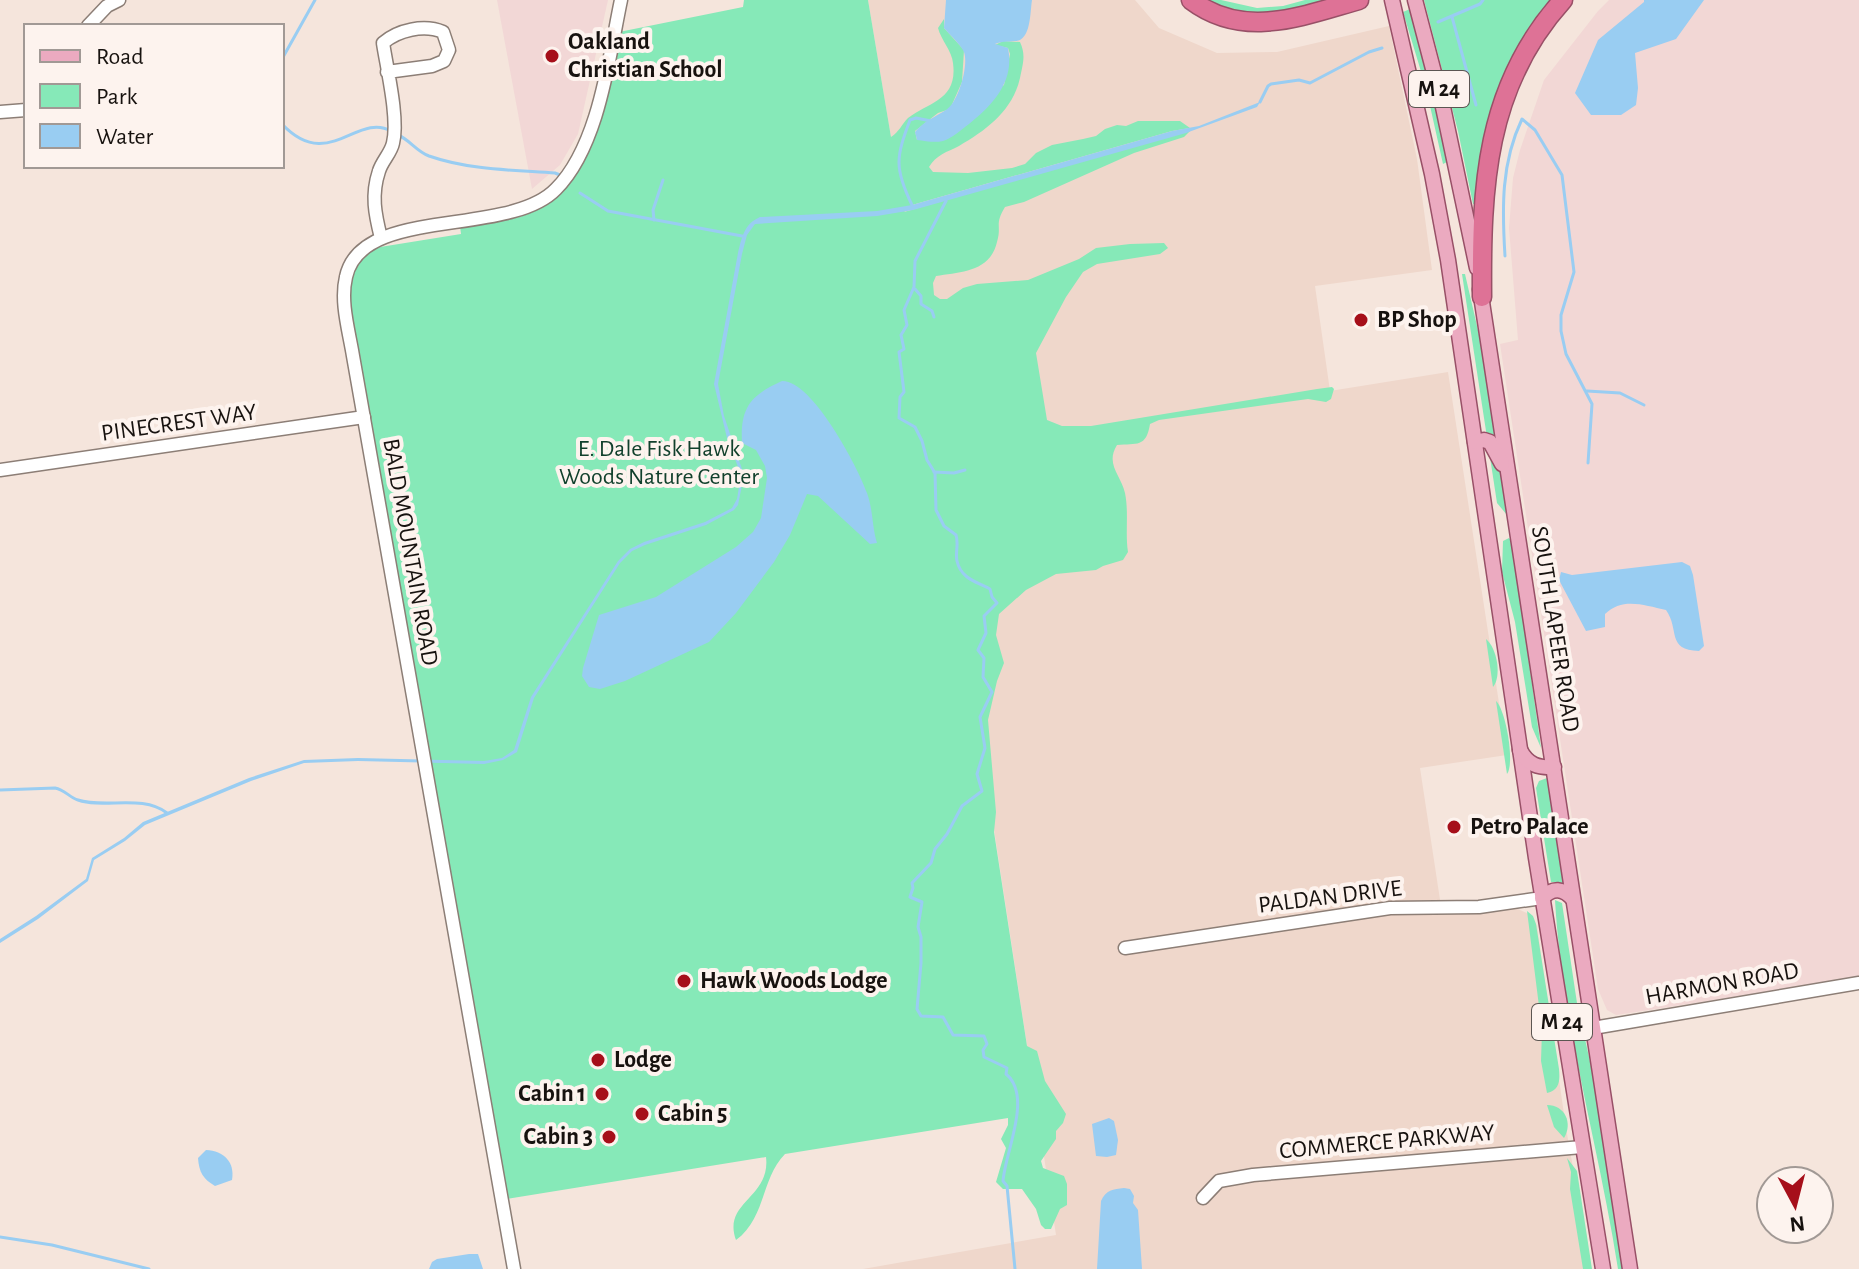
<svg xmlns="http://www.w3.org/2000/svg" width="1859" height="1269" font-family="'Alegreya Sans',sans-serif">
  <style>
    .commercial { fill: #f2d7d5 }
    .built { fill: #efd7cb }
    .education { fill: #f2d7d6 }
    .green { fill: #86e9b8 }
    .water { fill: #99cdf2 }
    .lines { fill: none; stroke-linecap: round; stroke-linejoin: round }
    .stream { stroke: #99cdf2; stroke-width: 3 }
    .minor-casing { stroke: #8c7e76; stroke-width: 15 }
    .major-casing { stroke: #985067; stroke-width: 17 }
    .highway-casing { stroke: #985067; stroke-width: 21 }
    .minor { stroke: #fff; stroke-width: 12 }
    .major { stroke: #ebaac0; stroke-width: 14 }
    .highway { stroke: #de7296; stroke-width: 18 }
    .poi-dot { fill: #a60f1a; stroke: #fdf3ee; stroke-width: 3 }
    .labels { text-anchor: middle; dominant-baseline: central; stroke-width: 8; stroke-linejoin: round; paint-order: stroke }
    .shield { fill: #fdf3ee; stroke: #5c5652; stroke-width: 2 }
    .shield-label { font-size: 22px; font-weight: bold; fill: #17120f }
    .poi-label { font-size: 24px; font-weight: bold; fill: #17120f; stroke: #fdf3ee; text-anchor: start }
    .street-label { font-size: 24px; fill: #17120f; stroke: #fdf3ee }
    .park-label { font-size: 24px; fill: #11402c; stroke: #fdf3ee }
  </style>
  <rect width="100%" height="100%" fill="#f5e5dc"/>
  <polygon class="commercial" points="1609,0 1859,0 1859,978 1616,1015 1607,1010 1598,989 1500,344 1518,340 1509,228 1513,178 1520,150 1544,80 1598,11"/>
  <polygon class="built" points="868,0 1135,0 1159,28 1217,53 1277,52 1389,26 1417,159 1432,270 1315,286 1330,391 1448,372 1507,755 1420,768 1442,913 1518,909 1531,915 1537,926 1566,1128 1591,1269 863,1269 1056,1235 995,836 915,280"/>
  <polygon class="education" points="497,0 608,0 578,134 560,165 532,189"/>
  <g class="green">
    <path d="M744,0H868L891,137C899,132 902,124 908,118C929,102 958,100 953,63C952,51 941,40 938,28L944,19V28L964,50L962,82L950,109L938,113L915,131L917,140L1004,85L1010,54L1008,48L995,45L1003,41L1020,42C1026,55 1023,63 1020,78C1013,110 987,130 959,146C947,152 936,155 929,167L933,172L968,173L1012,168L1025,164L1036,153L1052,145L1083,139L1096,136L1105,129L1117,125L1126,126L1138,121H1180L1190,128L1172,131L912,205L904,212L1191,130L1184,137L1134,153L1024,202L1005,207C994,225 1002,225 997,242C990,272 961,272 936,276L933,283L934,295L940,299H947L963,288L977,284L1028,280L1079,259L1096,248L1130,244L1164,243L1168,248L1160,254L1097,264L1083,272L1066,297L1036,353L1047,420L1062,426H1091L1317,389L1332,387L1334,389L1331,399L1326,402L1308,399L1159,420L1150,424C1146,448 1137,443 1117,445C1105,464 1121,475 1125,493C1129,513 1125,533 1128,552L1123,560L1103,566L1096,570L1056,574L1026,590L999,614L996,635L1004,663L997,681L988,720L996,812L994,832L1027,1046L1037,1051L1045,1081L1066,1114L1063,1123L1056,1131V1139L1041,1161L1043,1168L1064,1176L1067,1184V1205L1060,1209L1051,1229H1045L1041,1225L1036,1209L1022,1189H1003L996,1182L1006,1148L1001,1139L1008,1125V1118L785,1154C761,1178 766,1218 736,1240C722,1202 771,1198 766,1157L507,1199L352,322L349,299L351,278L359,260L374,248L461,234L460,226C482,223 507,222 528,214C597,186 604,94 619,32L743,7Z"/>
    <polygon points="1201,0 1221,0 1257,8 1283,6 1305,0 1336,0 1290,14 1248,17"/>
    <polygon points="1424,0 1556,0 1539,23 1477,204 1473,204 1458,131"/>
    <polygon points="1410,9 1449,161 1443,164 1426,88 1403,12"/>
    <polygon points="1462,274 1465,274 1483,352 1507,515 1497,503"/>
    <polygon points="1509,538 1512,542 1541,748 1532,727 1515,622 1502,572 1503,541"/>
    <path d="M1486,639C1497,648 1502,676 1493,687Z"/>
    <path d="M1496,701C1506,710 1515,764 1507,774Z"/>
    <polygon points="1547,778 1548,779 1563,883 1551,882 1536,788 1539,781"/>
    <path d="M1555,900L1562,903L1577,1003L1593,1075L1622,1269H1618C1599,1146 1562,1024 1555,900Z"/>
    <path d="M1527,911L1533,916L1536,924L1559,1069C1560,1080 1560,1090 1547,1093L1541,1061L1542,1030Z"/>
    <path d="M1547,1105C1565,1105 1573,1123 1564,1138L1554,1127Z"/>
    <polygon points="1567,1158 1577,1171 1592,1269 1583,1269 1570,1189 1571,1172"/>
  </g>
  <g class="water">
    <path d="M946,0H1032C1030,13 1031,41 1015,41C1007,42 1002,41 995,44L1008,48C1015,81 993,105 969,124C961,130 952,138 943,141C934,143 926,141 917,140L915,132C924,121 935,117 946,110C958,103 969,66 964,52C961,45 950,35 944,28Z"/>
    <polygon points="1644,0 1704,0 1676,39 1635,53 1638,88 1636,105 1621,115 1591,115 1575,93 1598,40 1644,2"/>
    <path d="M1260,102L1257,107L1186,133L913,210L877,216L755,224L747,235L742,254L718,384L724,416L744,475L738,505L734,510L706,525L645,545L632,551L620,563L534,698L517,752L503,760L484,764L358,761L304,763L251,781L145,825L125,841L94,860L88,881L38,919L0,943V939L36,916L86,879L92,858L124,838L143,822L249,778L304,760L358,758L484,761L502,758L514,750L531,697L618,561L630,549L644,542L705,522L732,508L737,499L741,475L727,438L714,384L738,253C742,237 744,224 760,217L877,211L912,205L1172,131L1199,126Z"/>
    <path d="M782,381C812,380 858,467 867,493C873,509 872,527 877,543L870,544L818,496L807,494L790,535L774,562L736,613L709,642L625,681L600,689L589,687L582,676L583,668L599,615L656,597L736,547L753,532L761,518L767,478L765,466L756,450L742,443C740,407 751,395 782,381Z"/>
    <path d="M1682,562L1690,566L1693,575L1704,646L1699,651C1666,650 1680,630 1666,610C1644,605 1622,597 1605,614V627L1586,631L1559,580L1561,572L1572,575Z"/>
    <polygon points="1109,1118 1114,1121 1118,1140 1116,1155 1107,1157 1096,1156 1092,1124"/>
    <path d="M206,1150C224,1151 235,1162 232,1180L215,1186C203,1179 199,1172 198,1158Z"/>
    <path d="M1124,1188L1130,1189L1134,1196L1133,1203L1138,1210L1142,1269H1097L1101,1201C1106,1190 1113,1189 1124,1188Z"/>
    <polygon points="469,1254 478,1254 483,1269 429,1269 432,1262 437,1259"/>
  </g>
  <g class="lines">
    <g class="stream">
      <polyline points="1452,17 1476,105"/>
      <polyline points="1438,22 1480,4 1483,0"/>
      <polyline points="282,59 315,0"/>
      <polyline points="1260,102 1268,86 1271,84 1299,80 1310,83 1369,52 1382,48"/>
      <path d="M282,124C328,173 357,112 391,131"/>
      <path d="M398,135C410,140 416,151 429,156C469,170 513,170 555,173L560,175"/>
      <polyline points="580,193 608,211 742,236"/>
      <path d="M946,201L915,261L914,287L904,310L907,325L901,335L904,349L899,352L904,392L900,397L899,418L915,427L922,441L927,460L935,473L936,510L944,526L956,535C959,544 955,553 957,561C961,579 977,582 990,589L992,597L997,603L984,616L986,633L978,650L984,658L983,677L992,692L980,717L985,748L977,774L982,791L962,806L947,834L935,849L931,863L912,883L913,888L910,897L922,902L918,927L921,937V963L917,1009L921,1016L943,1017L953,1035L984,1036L987,1044L983,1050L984,1057L1007,1068L1006,1074C1033,1096 1005,1152 1003,1181L1007,1186L1015,1269"/>
      <path d="M912,205C894,168 896,157 910,120L916,118L931,121"/>
      <polyline points="654,220 653,210 663,180"/>
      <path d="M1505,256C1502,208 1501,163 1522,119L1535,130L1562,175L1574,272L1561,315V331L1566,354L1592,404L1588,463"/>
      <polyline points="915,289 921,296 921,304 932,311 934,317"/>
      <polyline points="1587,391 1620,393 1644,405"/>
      <polyline points="934,472 954,473 965,470"/>
      <path d="M0,790L55,788C65,790 69,797 78,800C105,809 142,794 167,813"/>
      <polyline points="0,1237 52,1245 149,1269"/>
    </g>
    <g class="minor-casing">
      <g id="minor">
        <polyline points="88,26 107,6 119,0"/>
        <polyline points="0,112 26,110"/>
        <path d="M381,238C375,214 371,195 379,171C382,161 391,153 393,143C399,119 387,69 383,43C398,30 424,24 443,32L449,50L444,61L432,66L387,72"/>
        <polyline points="0,470 364,417"/>
        <polyline points="1125,948 1390,908 1479,907 1542,898"/>
        <polyline points="1593,1028 1859,983"/>
        <polyline points="1203,1198 1219,1181 1253,1175 1582,1147"/>
        <path d="M514,1269L353,356C349,331 340,302 346,277C361,205 509,238 556,189C599,146 609,57 621,0"/>
      </g>
    </g>
    <g class="major-casing">
      <g id="major">
        <polyline points="1392,0 1432,174 1448,260 1536,858 1603,1269"/>
        <polyline points="1415,0 1443,107 1477,268"/>
        <polyline points="1480,289 1630,1269"/>
        <polyline points="1475,442 1484,440 1490,442 1502,464"/>
        <path d="M1520,750C1528,765 1538,768 1554,767"/>
        <path d="M1542,898C1553,887 1563,888 1573,899"/>
      </g>
    </g>
    <g class="highway-casing">
      <g id="highway">
        <path d="M1191,0C1244,40 1302,16 1359,0"/>
        <path d="M1482,297C1481,188 1485,86 1563,0"/>
      </g>
    </g>
    <use href="#minor" class="minor"/>
    <use href="#major" class="major"/>
    <use href="#highway" class="highway"/>
  </g>
  <g class="poi-dot">
    <circle cx="552" cy="56" r="8"/>
    <circle cx="1361" cy="320" r="8"/>
    <circle cx="1454" cy="827" r="8"/>
    <circle cx="684" cy="981" r="8"/>
    <circle cx="598" cy="1060" r="8"/>
    <circle cx="602" cy="1094" r="8"/>
    <circle cx="642" cy="1114" r="8"/>
    <circle cx="609" cy="1137" r="8"/>
  </g>
  <g class="labels">
    <g class="shield">
      <rect x="1409" y="71" width="60" height="36" rx="6"/>
      <rect x="1532" y="1004" width="60" height="36" rx="6"/>
    </g>
    <g class="shield-label">
      <text x="1439" y="89">M 24</text>
      <text x="1562" y="1022">M 24</text>
    </g>
    <g class="poi-label">
      <text x="568" y="42">Oakland<tspan x="568" dy="28">Christian School</tspan></text>
      <text x="1377" y="320">BP Shop</text>
      <text x="1470" y="827">Petro Palace</text>
      <text x="700" y="981">Hawk Woods Lodge</text>
      <text x="614" y="1060">Lodge</text>
      <text x="586" y="1094" text-anchor="end">Cabin 1</text>
      <text x="658" y="1114">Cabin 5</text>
      <text x="593" y="1137" text-anchor="end">Cabin 3</text>
    </g>
    <g class="street-label">
      <text transform="translate(179 423) rotate(-8)">PINECREST WAY</text>
      <text transform="translate(410 552) rotate(80)">BALD MOUNTAIN ROAD</text>
      <text transform="translate(1555 629) rotate(81)">SOUTH LAPEER ROAD</text>
      <text transform="translate(1330 897) rotate(-7)">PALDAN DRIVE</text>
      <text transform="translate(1722 984) rotate(-10)">HARMON ROAD</text>
      <text transform="translate(1387 1142) rotate(-5)">COMMERCE PARKWAY</text>
    </g>
    <g class="park-label">
      <text x="659" y="449">E. Dale Fisk Hawk<tspan x="659" dy="28">Woods Nature Center</tspan></text>
    </g>
  </g>
  <rect x="24" y="24" width="260" height="144" fill="#fdf3ee" stroke="#a19995" stroke-width="2"/>
  <rect x="40" y="50" width="40" height="12" fill="#ebaac0" stroke="#a19995" stroke-width="2"/>
  <text x="96" y="64" font-size="24" fill="#17120f">Road</text>
  <rect x="40" y="84" width="40" height="24" fill="#86e9b8" stroke="#a19995" stroke-width="2"/>
  <text x="96" y="104" font-size="24" fill="#17120f">Park</text>
  <rect x="40" y="124" width="40" height="24" fill="#99cdf2" stroke="#a19995" stroke-width="2"/>
  <text x="96" y="144" font-size="24" fill="#17120f">Water</text>
  <g transform="translate(1795 1205) rotate(173)"><circle r="38" fill="#fdf3ee" stroke="#a19995" stroke-width="2"/>
  <path d="M0-6L14 30L0 20L-14 30Z" fill="#a60f1a"/>
  <text y="-12" font-size="22" font-weight="bold" text-anchor="middle" fill="#17120f">N</text>
  </g>
</svg>
